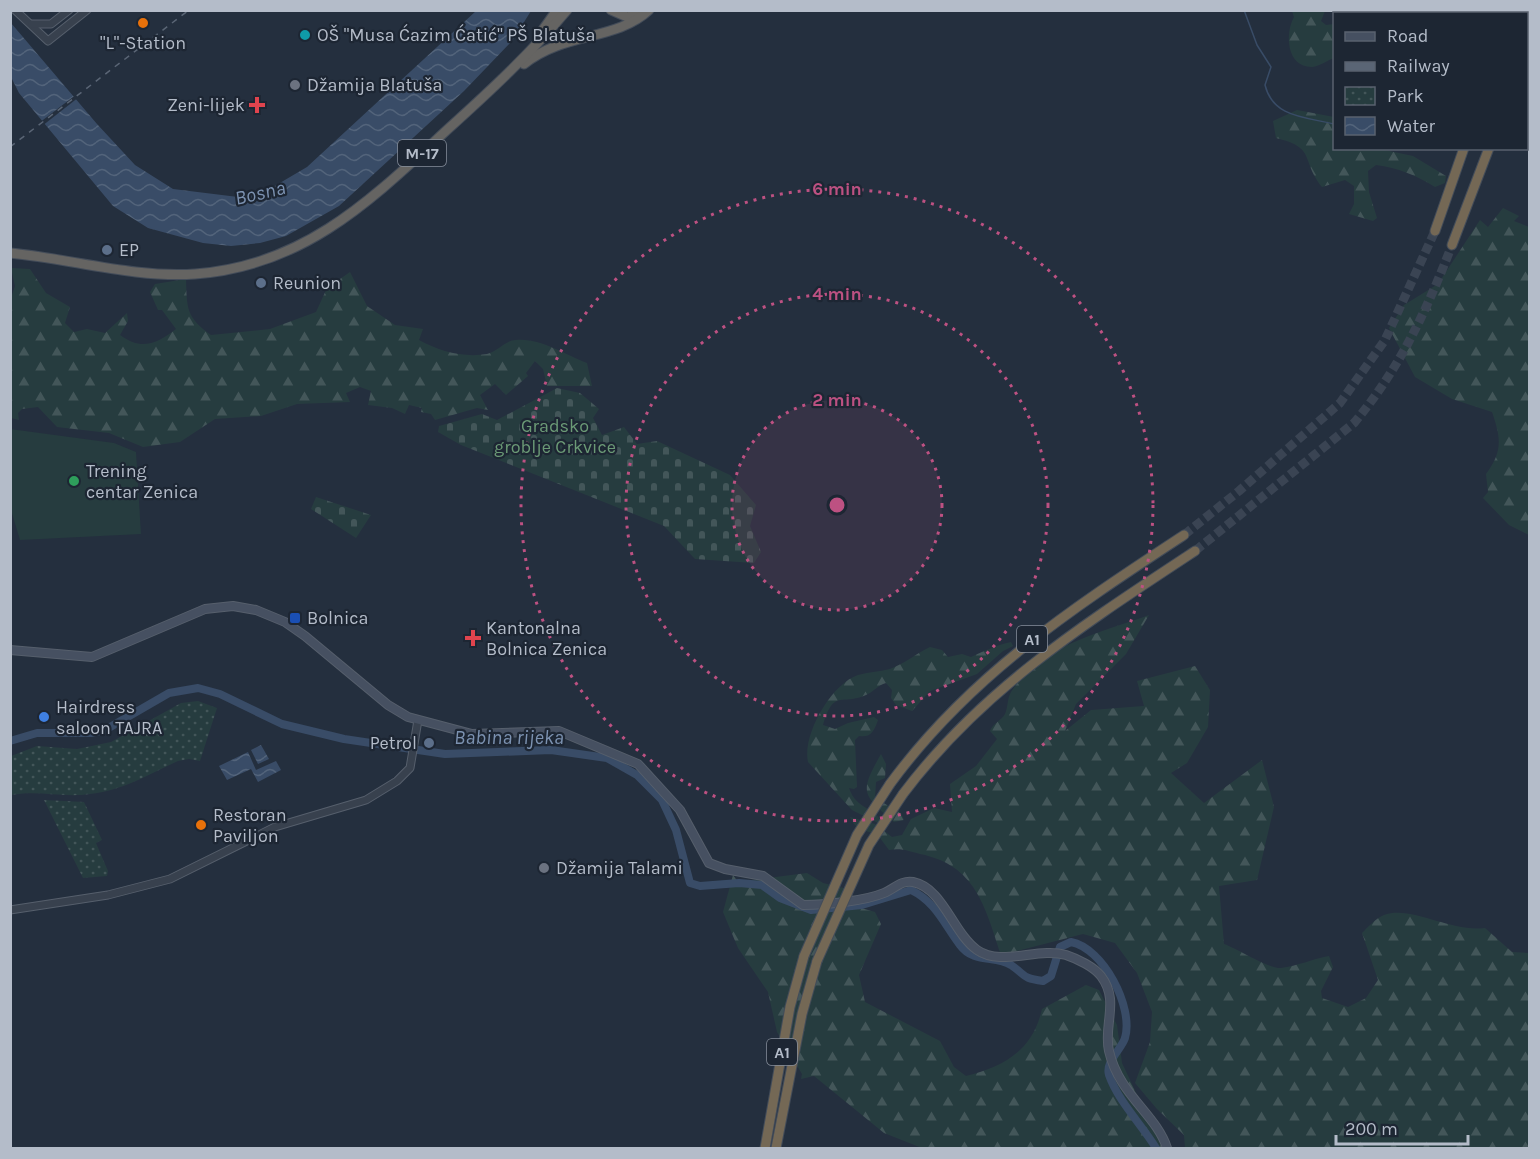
<svg xmlns="http://www.w3.org/2000/svg" width="1540" height="1159" font-family="Karla,sans-serif">
  <style>
    .grass { fill: #263c3f }
    .forest { fill: url(#forest-firs) }
    .cemetery { fill: url(#cemetery-stones) }
    .park { fill: url(#park-dots) }
    .water { fill: url(#water-waves) }
    .pier { fill: #242f3e }
    .lines { fill: none; stroke-linecap: round; stroke-linejoin: round }
    .stream { stroke: #394c67; stroke-width: 1.5 }
    .river { stroke: #394c67; stroke-width: 8 }
    .motorway-tunnel { stroke: #3a4453; stroke-width: 9; stroke-dasharray: 9 4.5; stroke-linecap: butt }
    .tertiary-casing { stroke: #565f6c; stroke-width: 9 }
    .secondary-casing { stroke: #565f6c; stroke-width: 10 }
    .trunk-casing { stroke: #434c59; stroke-width: 11 }
    .motorway-casing { stroke: #434c59; stroke-width: 11 }
    .tertiary { stroke: #38414e; stroke-width: 7 }
    .secondary { stroke: #465061; stroke-width: 8 }
    .trunk { stroke: #656462; stroke-width: 9 }
    .motorway { stroke: #746855; stroke-width: 9 }
    .rail { stroke: #5a6575; stroke-width: 1.5; stroke-dasharray: 6 6; stroke-linecap: butt }
    .motorway-bridge-casing { stroke: #434c59; stroke-width: 11; stroke-linecap: butt }
    .motorway-bridge { stroke: #746855; stroke-width: 9 }
    .ring { fill: none; stroke: #bd5182; stroke-width: 3; stroke-dasharray: 3 6 }
    .food-dot { fill: #e8710a; stroke: #1d2633; stroke-width: 2 }
    .culture-dot { fill: #0f9aa8; stroke: #1d2633; stroke-width: 2 }
    .worship-dot { fill: #6b7280; stroke: #1d2633; stroke-width: 2 }
    .health-dot { fill: #e0444e; stroke: #1d2633; stroke-width: 2 }
    .service-dot { fill: #5c6f8a; stroke: #1d2633; stroke-width: 2 }
    .leisure-dot { fill: #2e9e5b; stroke: #1d2633; stroke-width: 2 }
    .transit-dot { fill: #1a4fb4; stroke: #1d2633; stroke-width: 2 }
    .shop-dot { fill: #3f7fe0; stroke: #1d2633; stroke-width: 2 }
    .labels { text-anchor: middle; dominant-baseline: central; stroke-width: 4.5; stroke-linejoin: round; paint-order: stroke }
    .shield { fill: #1d2633; stroke: #878f9c; stroke-width: 1.5 }
    .shield-label { font-size: 16px; font-weight: bold; fill: #b4bcc9 }
    .poi-label { font-size: 18px; fill: #b4bcc9; stroke: #1d2633; text-anchor: start }
    .park-label { font-size: 18px; fill: #6b9a76; stroke: #1d2633 }
    .water-label { font-size: 20px; font-style: italic; fill: #7c92b1; stroke: #1d2633 }
    .centre { fill: #bd5182; stroke: #1d2633; stroke-width: 3 }
    .ring-label { font-size: 18px; text-anchor: middle; font-weight: bold; fill: #bd5182; stroke: #1d2633; stroke-width: 4.5; stroke-linejoin: round; paint-order: stroke }
  </style>
  <defs>
    <pattern id="forest-firs" width="22" height="20" patternUnits="userSpaceOnUse" patternTransform="scale(1.5)"><rect width="22" height="20" fill="#263c3f"/><path d="M5 1l3.5 6h-7zM16 11l3.5 6h-7z" fill="#435659"/></pattern>
    <pattern id="cemetery-stones" width="16" height="16" patternUnits="userSpaceOnUse" patternTransform="scale(1.5)"><rect width="16" height="16" fill="#263c3f"/><path d="M2 7V4a2 2 0 0 1 4 0v3zM10 15v-3a2 2 0 0 1 4 0v3z" fill="#435659"/></pattern>
    <pattern id="park-dots" width="8" height="8" patternUnits="userSpaceOnUse" patternTransform="scale(1.5)"><rect width="8" height="8" fill="#263c3f"/><path d="M2 2h.1M6 6h.1" fill="none" stroke="#435659" stroke-width="1.8" stroke-linecap="round"/></pattern>
    <pattern id="water-waves" width="16" height="10" patternUnits="userSpaceOnUse" patternTransform="scale(1.5)"><rect width="16" height="10" fill="#394c67"/><path d="M0 5q4-4 8 0t8 0" fill="none" stroke="#53647b"/></pattern>
  </defs>
  <rect width="100%" height="100%" fill="#242f3e"/>
  <polygon class="grass" points="10,429 114,443 136,452 141,534 20,540 11,510"/>
  <g class="forest">
    <polygon points="1478,10 1529,11 1529,131 1526,125 1526,14 1472,13"/>
    <path d="M1292,11H1325L1321,21L1326,25L1334,24V58C1328,60 1320,66 1312,67C1286,67 1285,33 1294,17Z"/>
    <path d="M1297,110L1334,117V148L1380,149L1413,156L1446,176L1445,183L1435,187C1416,175 1398,168 1376,165L1368,171L1369,192L1377,218L1373,221L1349,214L1354,204V186L1345,180L1322,187C1300,159 1317,148 1276,138L1273,121Z"/>
    <path d="M1503,208L1519,216L1514,221L1529,227V535L1509,525L1483,498L1488,492L1486,474C1503,451 1501,438 1492,412L1452,399L1415,377L1389,328L1404,305L1438,284L1480,220L1488,227Z"/>
    <path d="M11,268L30,269L46,293L70,307L65,323L74,332L87,329L105,333L127,313L128,321L120,335C142,351 156,344 176,329L162,310H158L150,292L155,284L186,279C187,309 186,317 211,335L270,329L316,312L327,288L350,272L367,306L395,325L423,329L419,340C439,351 463,358 487,354C497,352 506,340 516,340C541,338 565,355 587,363L592,386H547L543,369L535,361L526,373L528,376L506,395L495,384L480,395L488,410L477,408L435,420L431,414L421,412L422,408L409,405L405,414L392,408L368,405L371,391L360,387L346,393L350,402L297,404L261,416L215,419L180,442L143,447L109,433L57,427L38,407L22,409L18,413L19,420L11,418L10,301L15,286Z"/>
    <path d="M1149,615L1126,654L1076,704L1065,731L1091,710L1144,706L1137,681L1195,666L1210,690L1208,727L1187,763L1171,773L1204,803L1262,760L1274,807L1257,880L1219,886L1224,944C1238,949 1269,969 1281,968C1297,966 1313,959 1329,956L1333,967L1321,991L1322,998L1348,1007L1366,998L1378,980L1362,933C1368,927 1376,918 1384,915C1412,905 1451,933 1485,928L1512,952L1529,953V1148H1185L1184,1135L1157,1109L1135,1083L1150,1042L1152,1012L1137,973L1115,943L1083,934L1001,955C985,907 976,865 920,854C908,851 902,848 889,850C886,846 883,842 880,838C870,828 858,835 850,817L875,824L892,837L902,835L911,819L934,808L952,812L950,784L976,766L997,739L990,731C993,723 1001,721 1005,714C1008,708 1007,699 1011,692C1041,645 1100,633 1149,615Z"/>
    <path d="M1011,642L1013,646L1003,651L977,674L930,691L912,711L896,705L891,698L892,690L886,683C878,685 873,692 866,695C841,706 834,688 823,725L835,729L848,723L874,717L878,720C874,731 871,738 859,736L855,740L857,787L854,789L849,788C856,810 878,808 884,826L852,810L808,762C802,735 831,684 858,675C868,672 879,672 890,669C904,664 917,653 930,647L942,650L948,657L962,654L971,657C984,651 997,645 1011,642Z"/>
    <path d="M881,754L886,764L885,778L876,782L875,798L901,813L904,820L894,822C862,794 859,793 881,754Z"/>
    <path d="M807,873L823,883L848,889L861,908L875,912L881,924L859,975L865,1002L940,1041L954,1067L966,1076C1004,1067 1033,1050 1042,1009L1086,985L1099,990L1117,1025L1122,1063L1162,1148H922L884,1133L814,1076L801,1079L802,1074L777,1032L768,992L738,948L723,912L733,875L738,882Z"/>
  </g>
  <g class="cemetery">
    <polygon points="557,388 580,393 599,409 593,418 602,435 624,427 637,444 657,441 730,475 756,505 750,526 761,552 754,563 695,559 664,526 461,445 438,432 439,426 482,414 497,420"/>
    <polygon points="316,497 371,515 356,538 311,509"/>
  </g>
  <g class="park">
    <path d="M198,701L217,708L200,761L189,759L178,761C149,774 122,791 90,794C63,798 38,790 11,795V756L37,746L77,749L111,742L181,703Z"/>
    <polygon points="44,800 84,802 102,840 96,843 108,871 107,876 83,878"/>
  </g>
  <g class="water">
    <polygon points="476,11 531,11 512,41 464,91 339,206 286,236 260,243 231,246 203,243 148,228 113,206 19,93 11,77 11,23 97,124 135,165 173,189 238,197 273,187 307,167"/>
    <polygon points="261,745 269,759 258,764 251,750"/>
    <polygon points="248,752 256,770 276,761 281,770 258,782 251,769 227,780 219,766"/>
  </g>
  <polygon class="pier" points="77,94 79,97 42,126 39,123"/>
  <g class="lines">
    <path class="stream" d="M1244,10L1257,45L1271,67L1265,85C1273,118 1306,117 1334,124"/>
    <path class="river" d="M10,741L37,733H91L105,730L169,693L198,688L220,694L282,724L344,739L445,754L551,750L607,758L637,775L662,800L676,830L690,883L700,886L739,883L762,885L780,898L811,910L862,905L911,890C936,902 944,924 960,945C974,964 995,955 1011,965C1027,976 1021,978 1043,981L1051,976L1060,947L1071,942C1103,948 1134,1007 1125,1038C1121,1050 1105,1062 1109,1075C1118,1101 1142,1125 1156,1148"/>
    <g class="motorway-tunnel">
      <polyline points="1503,14 1504,10"/>
      <polyline points="1524,14 1524,10"/>
      <polyline points="1184,535 1239,491 1340,403 1385,340 1435,231"/>
      <path d="M1195,551L1354,423C1400,368 1426,312 1452,245"/>
    </g>
    <g class="tertiary-casing">
      <g id="tertiary">
        <polyline points="15,10 48,41 87,10"/>
        <polyline points="32,24 51,24 69,10"/>
        <polyline points="10,910 108,895 170,879 275,827 366,800 397,781 410,768 418,720"/>
      </g>
    </g>
    <g class="secondary-casing">
      <path id="secondary" d="M10,650L92,657L205,609L233,606L256,610L285,622L305,636L388,705L408,717L472,734L559,731L638,764L680,810L709,863L725,869L763,876L803,905C825,905 865,901 884,893C894,889 901,880 913,882C943,888 953,933 977,950C1001,967 1038,947 1066,955C1078,959 1094,967 1101,976C1120,1001 1103,1025 1109,1051C1119,1095 1156,1114 1167,1148"/>
    </g>
    <g class="trunk-casing">
      <g id="trunk">
        <polyline points="611,10 627,17 641,13"/>
        <polyline points="542,31 557,10"/>
        <path d="M524,64C563,32 616,41 649,10"/>
        <path d="M10,253C72,259 133,278 195,274C305,266 372,199 448,129C490,91 531,53 567,10"/>
      </g>
    </g>
    <g class="motorway-casing">
      <g id="motorway">
        <polyline points="1435,231 1464,148"/>
        <polyline points="1452,245 1489,148"/>
        <path d="M890,784C970,675 1073,608 1184,535"/>
        <path d="M903,794C982,689 1086,623 1195,551"/>
        <polyline points="765,1148 790,1007 804,956"/>
        <polyline points="776,1148 802,1014 817,961"/>
      </g>
    </g>
    <use href="#tertiary" class="tertiary"/>
    <use href="#secondary" class="secondary"/>
    <use href="#trunk" class="trunk"/>
    <use href="#motorway" class="motorway"/>
    <polyline class="rail" points="10,147 189,10"/>
    <g class="motorway-bridge-casing">
      <g id="motorway-bridge">
        <polyline points="804,956 857,835 890,784"/>
        <polyline points="817,961 869,845 903,794"/>
      </g>
    </g>
    <use href="#motorway-bridge" class="motorway-bridge"/>
  </g>
  <circle cx="837" cy="505" r="105" fill="#bd5182" fill-opacity=".12"/>
  <g class="ring">
    <circle cx="837" cy="505" r="105"/>
    <circle cx="837" cy="505" r="211"/>
    <circle cx="837" cy="505" r="316"/>
  </g>
  <g class="food-dot">
    <circle cx="143" cy="23" r="6"/>
    <circle cx="201" cy="825" r="6"/>
  </g>
  <circle class="culture-dot" cx="305" cy="35" r="6"/>
  <g class="worship-dot">
    <circle cx="295" cy="85" r="6"/>
    <circle cx="544" cy="868" r="6"/>
  </g>
  <g class="health-dot">
    <path d="M254 96h6v6h6v6h-6v6h-6v-6h-6v-6h6z"/>
    <path d="M470 629h6v6h6v6h-6v6h-6v-6h-6v-6h6z"/>
  </g>
  <g class="service-dot">
    <circle cx="107" cy="250" r="6"/>
    <circle cx="261" cy="283" r="6"/>
    <circle cx="429" cy="743" r="6"/>
  </g>
  <circle class="leisure-dot" cx="74" cy="481" r="6"/>
  <rect class="transit-dot" x="289" y="612" width="12" height="12" rx="3"/>
  <circle class="shop-dot" cx="44" cy="717" r="6"/>
  <g class="labels">
    <g class="shield">
      <rect x="398" y="140" width="48" height="26" rx="4.5"/>
      <rect x="1017" y="626" width="30" height="26" rx="4.5"/>
      <rect x="767" y="1039" width="30" height="26" rx="4.5"/>
    </g>
    <g class="shield-label">
      <text x="422" y="153">M-17</text>
      <text x="1032" y="639">A1</text>
      <text x="782" y="1052">A1</text>
    </g>
    <g class="poi-label">
      <text x="317" y="35">OŠ "Musa Ćazim Ćatić" PŠ Blatuša</text>
      <text x="143" y="43" text-anchor="middle">"L"-Station</text>
      <text x="307" y="85">Džamija Blatuša</text>
      <text x="245" y="105" text-anchor="end">Zeni-lijek</text>
      <text x="119" y="250">EP</text>
      <text x="273" y="283">Reunion</text>
      <text x="86" y="471">Trening<tspan x="86" dy="21">centar Zenica</tspan></text>
      <text x="307" y="618">Bolnica</text>
      <text x="486" y="628">Kantonalna<tspan x="486" dy="21">Bolnica Zenica</tspan></text>
      <text x="56" y="707">Hairdress<tspan x="56" dy="21">saloon TAJRA</tspan></text>
      <text x="417" y="743" text-anchor="end">Petrol</text>
      <text x="213" y="815">Restoran<tspan x="213" dy="21">Paviljon</tspan></text>
      <text x="556" y="868">Džamija Talami</text>
    </g>
    <g class="park-label">
      <text x="555" y="426">Gradsko<tspan x="555" dy="21">groblje Crkvice</tspan></text>
    </g>
    <g class="water-label">
      <text transform="translate(260 193) rotate(-13)">Bosna</text>
      <text x="509" y="737">Babina rijeka</text>
    </g>
  </g>
  <circle cx="837" cy="505" r="9" class="centre"/>
  <g class="ring-label">
    <text x="837" y="195">6 min</text>
    <text x="837" y="300">4 min</text>
    <text x="837" y="406">2 min</text>
  </g>
  <rect width="1540" height="1159" fill="none" stroke="#b4bcc9" stroke-width="24"/>
  <rect x="1333" y="12" width="195" height="138" fill="#1d2633" stroke="#59626f" stroke-width="1.5"/>
  <rect x="1345" y="32" width="30" height="9" fill="#465061" stroke="#59626f" stroke-width="1.5"/>
  <text x="1387" y="42" font-size="18" fill="#b4bcc9">Road</text>
  <rect x="1345" y="62" width="30" height="9" fill="#5a6575" stroke="#59626f" stroke-width="1.5"/>
  <text x="1387" y="72" font-size="18" fill="#b4bcc9">Railway</text>
  <rect x="1345" y="87" width="30" height="18" fill="url(#park-dots)" stroke="#59626f" stroke-width="1.5"/>
  <text x="1387" y="102" font-size="18" fill="#b4bcc9">Park</text>
  <rect x="1345" y="117" width="30" height="18" fill="url(#water-waves)" stroke="#59626f" stroke-width="1.5"/>
  <text x="1387" y="132" font-size="18" fill="#b4bcc9">Water</text>
  <path d="M1336 1135v9h132v-9" fill="none" stroke="#b4bcc9" stroke-width="3"/>
  <text x="1345" y="1135" font-size="18" fill="#b4bcc9" stroke="#1d2633" stroke-width="4.5" paint-order="stroke">200 m</text>
</svg>
